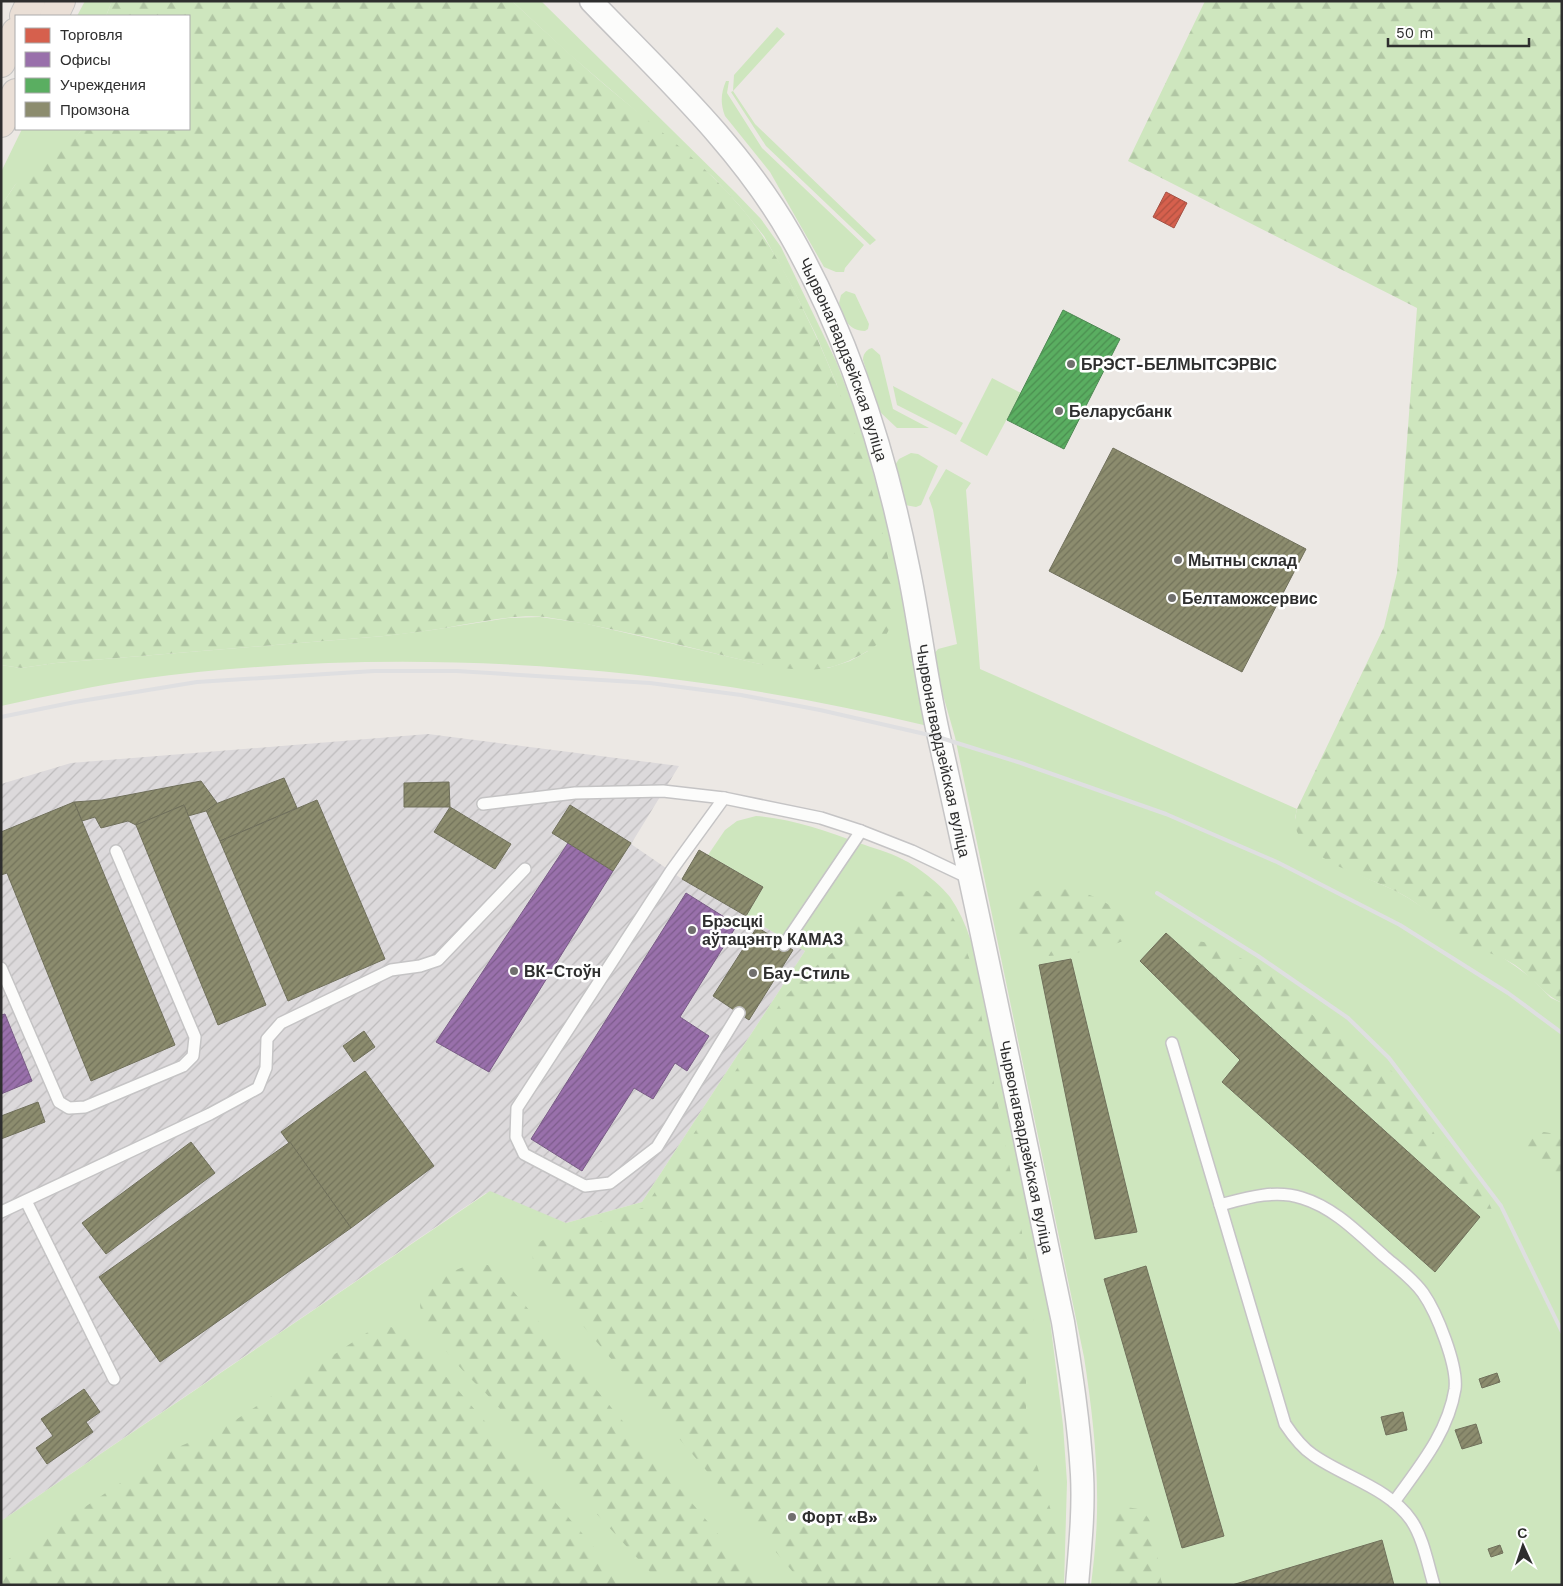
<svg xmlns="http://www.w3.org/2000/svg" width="1563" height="1586" font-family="'Work Sans',sans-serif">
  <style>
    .industrial { fill: url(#industrial-furrows) }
    .grass { fill: #cee6be }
    .forest { fill: url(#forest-firs) }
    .shops { fill: url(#shops-hatch); stroke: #a45144 }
    .offices { fill: url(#offices-hatch); stroke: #795c86 }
    .public { fill: url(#public-hatch); stroke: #4d8852 }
    .industry { fill: url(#industry-hatch); stroke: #70705b }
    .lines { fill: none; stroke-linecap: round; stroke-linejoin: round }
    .lane-casing { stroke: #c5c4c5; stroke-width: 14 }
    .street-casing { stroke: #c5c4c5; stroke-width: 25 }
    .highway-casing { stroke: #c6c5c4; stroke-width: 30 }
    .lane { stroke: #fcfcfb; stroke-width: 11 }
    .street { stroke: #fcfcfb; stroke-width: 22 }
    .highway { stroke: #eadfd6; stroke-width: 28 }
    .rail { stroke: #dfdfe1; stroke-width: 4 }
    .poi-dot { fill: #706f6e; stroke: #fff; stroke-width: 2 }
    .labels { text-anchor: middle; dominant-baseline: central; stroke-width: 5; stroke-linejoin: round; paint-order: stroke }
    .street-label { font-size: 16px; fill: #2e2e2e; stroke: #fff }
    .poi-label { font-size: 16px; font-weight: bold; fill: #2e2e2e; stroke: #fff; text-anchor: start }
  </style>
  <defs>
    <pattern id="industrial-furrows" width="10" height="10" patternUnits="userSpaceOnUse" patternTransform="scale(1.25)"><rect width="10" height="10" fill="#dcd9db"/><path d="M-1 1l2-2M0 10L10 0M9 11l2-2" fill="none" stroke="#bdbbbc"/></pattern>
    <pattern id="forest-firs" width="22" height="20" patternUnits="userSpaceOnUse" patternTransform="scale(1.25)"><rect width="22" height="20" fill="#cee6be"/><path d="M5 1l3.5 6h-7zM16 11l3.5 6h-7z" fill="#b1c6a4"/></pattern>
    <pattern id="shops-hatch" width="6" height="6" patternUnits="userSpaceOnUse" patternTransform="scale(1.25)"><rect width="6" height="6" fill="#d6604d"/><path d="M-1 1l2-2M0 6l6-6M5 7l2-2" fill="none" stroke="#ae5040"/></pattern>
    <pattern id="offices-hatch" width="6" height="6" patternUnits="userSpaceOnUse" patternTransform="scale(1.25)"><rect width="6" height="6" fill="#9970ab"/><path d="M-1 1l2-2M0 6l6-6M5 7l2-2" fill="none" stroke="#7d5c8c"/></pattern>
    <pattern id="public-hatch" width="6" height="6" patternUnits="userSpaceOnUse" patternTransform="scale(1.25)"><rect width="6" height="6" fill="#5aae61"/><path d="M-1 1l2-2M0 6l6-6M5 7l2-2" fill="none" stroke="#4b8e50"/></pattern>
    <pattern id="industry-hatch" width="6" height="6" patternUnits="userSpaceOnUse" patternTransform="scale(1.25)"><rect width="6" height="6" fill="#8c8c6e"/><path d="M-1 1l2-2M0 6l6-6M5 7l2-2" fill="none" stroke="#73735b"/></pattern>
  </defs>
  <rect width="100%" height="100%" fill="#ece8e4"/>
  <polygon class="industrial" points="428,734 679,766 631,844 682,879 699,850 763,887 746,916 805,951 642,1202 566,1223 486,1193 1,1521 1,784 71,763"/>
  <g class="grass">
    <polygon points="85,1 112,1 106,16 77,16"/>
    <path d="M512,1H541L736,193L761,219L781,247L836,361L859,422L887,522L928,726C671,664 403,644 140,679C93,686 47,696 1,706V665L21,668L56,663L384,636L432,630L508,618L540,617L583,623L760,664L828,668L850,661L868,651L837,385L816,335L791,285L764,236L738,204L713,177L569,54Z"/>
    <polygon points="777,27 785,34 733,91 755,124 876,240 870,245 766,146 731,92 733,91 734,75"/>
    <path d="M726,81H729L727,93L762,148L864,245L845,268L844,272H836L824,267L770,172L725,116C720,103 721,93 726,81Z"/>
    <polygon points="22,129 82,129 73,142 15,185 1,206 1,172"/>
    <path d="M846,291L855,294L869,324L868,329L865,331C847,331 844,317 839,303L841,295Z"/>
    <path d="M872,348L880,355L893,409L929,428H897L879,411L863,360C863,355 865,352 869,349Z"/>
    <polygon points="992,378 1021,393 987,456 960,441"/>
    <polygon points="893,386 963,423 956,435 897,405"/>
    <polygon points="911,453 918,454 938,466 921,505 916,507 905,505 895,465 899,459"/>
    <path d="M946,469L971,483L966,490L980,669L1297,809L1295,818L1313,849L1337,865L1396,891L1410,899L1422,907L1433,917L1480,948L1499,955L1515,966L1530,977L1551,998L1562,1003V1585H1091C1093,1568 1095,1551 1096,1535C1100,1476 1093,1415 1084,1357L955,737L933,660L934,654L938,649L957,644L933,510L929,498Z"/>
    <path d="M756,816C792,819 826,831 859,843C873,848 889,852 902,859C917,866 940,884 950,897C968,923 976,955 983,986L1049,1312L1063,1425L1067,1482L1064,1585H1V1521L490,1191L566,1223L642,1202L805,951L746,916L763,887L708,855L725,830L737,821Z"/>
  </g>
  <g class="forest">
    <path d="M112,1H512C549,35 585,69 623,100C663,133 705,165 738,204C766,236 785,271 803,309C839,382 867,460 884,540C890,567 902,610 886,635C877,649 847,663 831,667C794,676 745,660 709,652C655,639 600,625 545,617C518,614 488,621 461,625C436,630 410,633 384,636L56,663L21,668L1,665V206L15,185L30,168L72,142L82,129H189V16H106Z"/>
    <path d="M1205,1H1562V1003C1543,994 1532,977 1515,965C1498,954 1480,951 1463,942C1442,930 1429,911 1410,899C1375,877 1332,872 1303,841C1294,831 1294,821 1297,809L1384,627L1397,573L1417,308L1128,161Z"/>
    <path d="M1053,888C1061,889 1070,889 1077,891C1097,896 1124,909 1129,930C1128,933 1126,937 1124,940C1114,948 1055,957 1042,956C1038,956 1034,954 1031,952C1013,941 1010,908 1028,896C1036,890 1044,889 1053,888Z"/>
    <path d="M924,889L947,907L957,925L972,966L1031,1281L1034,1313L1026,1379V1410L1031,1446L1056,1527L1059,1549L1056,1585H804L543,1279C525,1256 530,1240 559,1235L645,1207L784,998L810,971L838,948L861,911L886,893Z"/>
    <polygon points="1195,941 1204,942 1212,945 1232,955 1258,965 1292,992 1319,1022 1361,1046 1394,1073 1412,1097 1437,1138 1470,1172 1485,1194 1492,1210 1480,1217 1183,948"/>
    <path d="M1544,1132L1562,1135V1188C1549,1176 1504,1139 1544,1132Z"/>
    <path d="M476,1263L488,1265L497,1272L761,1585H693C683,1573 666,1574 651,1573L480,1387C464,1374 420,1324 420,1304C420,1285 461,1266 476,1263Z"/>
    <polygon points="380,1327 391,1327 411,1336 627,1585 1,1585 1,1564 166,1452 217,1431 231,1423 371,1330"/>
    <path d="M1126,1507C1130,1508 1135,1508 1138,1509C1161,1519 1154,1565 1163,1585H1110L1114,1523L1118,1513Z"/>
  </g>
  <polygon class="shops" points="1166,192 1187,203 1174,228 1153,217"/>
  <g class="offices">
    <polygon points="568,843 613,871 489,1072 436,1042"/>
    <polygon points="686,893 737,925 680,1017 709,1036 687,1071 675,1063 653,1099 634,1088 582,1171 531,1139"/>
    <polygon points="5,1014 32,1081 1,1094 1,1015"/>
  </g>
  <polygon class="public" points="1063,310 1120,339 1064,449 1007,420"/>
  <g class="industry">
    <polygon points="1113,448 1306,549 1242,672 1049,571"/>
    <polygon points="284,778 297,808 220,841 205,808"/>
    <polygon points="201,781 217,803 206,811 188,816 184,805 136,825 128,821 101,828 95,817 82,821 74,802 102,800"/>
    <polygon points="449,782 450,807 404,807 404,783"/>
    <polygon points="317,800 385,959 288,1001 220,841"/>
    <polygon points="74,802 175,1045 91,1081 7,873 1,875 1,832"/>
    <polygon points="184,805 266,1005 218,1025 136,825"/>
    <polygon points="570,805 631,843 613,871 552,833"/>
    <polygon points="450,807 511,844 495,869 434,832"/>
    <polygon points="699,850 763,887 746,916 682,879"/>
    <polygon points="757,927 793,950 749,1020 713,996"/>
    <polygon points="1166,933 1480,1217 1435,1272 1222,1082 1240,1060 1140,961"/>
    <polygon points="1071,959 1137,1232 1095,1239 1039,965"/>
    <polygon points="364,1031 375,1047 354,1062 343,1046"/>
    <polygon points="365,1071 434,1166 351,1228 281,1132"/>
    <polygon points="38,1102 45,1122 1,1139 1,1116"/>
    <polygon points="191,1142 215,1173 106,1254 82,1223"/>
    <polygon points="290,1142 351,1228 160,1362 99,1277"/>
    <polygon points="1146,1266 1224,1536 1182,1548 1104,1279"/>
    <polygon points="1497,1373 1500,1382 1482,1388 1479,1379"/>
    <polygon points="84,1389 100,1412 86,1422 93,1432 47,1464 36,1448 53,1436 41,1419"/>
    <polygon points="1403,1412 1407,1430 1386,1435 1381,1417"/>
    <polygon points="1476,1424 1482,1443 1462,1449 1455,1430"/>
    <polygon points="1382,1540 1394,1585 1232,1585"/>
    <polygon points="1500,1545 1503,1553 1491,1557 1488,1549"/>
  </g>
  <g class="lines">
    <g class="lane-casing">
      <g id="lane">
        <polyline points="724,798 671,871 517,1108 516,1137 524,1154 585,1186 610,1183 657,1147 739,1013"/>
        <polyline points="483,804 575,793 663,791 724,798 821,818 861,831 912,851 969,878"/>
        <polyline points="784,945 861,831"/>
        <polyline points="1,968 59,1102 69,1108 85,1107 183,1066 193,1056 195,1037 116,851"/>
        <path d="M1172,1043L1285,1424C1293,1436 1301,1447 1313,1455C1344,1477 1389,1488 1411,1520C1423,1537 1428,1565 1434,1585"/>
        <polyline points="26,1201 114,1379"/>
        <path d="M1220,1205C1246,1198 1275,1189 1302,1198C1335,1208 1359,1234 1385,1257C1398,1268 1413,1279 1423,1293C1437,1313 1458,1366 1455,1389C1448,1433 1419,1467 1394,1502"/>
        <polyline points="1,1212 210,1114 258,1088 266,1068 267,1039 281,1023 391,970 420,966 438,960 525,869"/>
      </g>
    </g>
    <g class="street-casing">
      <g id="street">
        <path id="s1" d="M591,1C662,75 740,146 791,236C849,338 885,452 908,567C920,624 926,681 939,737C983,932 1022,1127 1063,1322C1071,1372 1079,1423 1082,1474C1084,1511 1080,1548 1077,1585"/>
      </g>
    </g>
    <g class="highway-casing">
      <g id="highway">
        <polyline points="24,16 31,1"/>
        <polyline points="54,16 61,1"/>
        <polyline points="1,63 16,32"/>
        <polyline points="1,123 16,93"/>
      </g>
    </g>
    <use href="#lane" class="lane"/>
    <use href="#street" class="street"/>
    <use href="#highway" class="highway"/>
    <g class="rail">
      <polyline points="1,717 75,702 197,682 374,671 457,671 650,683 741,695 820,710 938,737 1021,763 1166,814 1277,862 1400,925 1508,993 1562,1033"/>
      <polyline points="1157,893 1258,956 1348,1018 1389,1058 1501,1206 1562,1332"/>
    </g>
  </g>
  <g class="poi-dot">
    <circle cx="1071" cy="364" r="5"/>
    <circle cx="1059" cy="411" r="5"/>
    <circle cx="1178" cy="560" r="5"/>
    <circle cx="1172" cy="598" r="5"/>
    <circle cx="692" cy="930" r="5"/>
    <circle cx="514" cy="971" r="5"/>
    <circle cx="753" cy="973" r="5"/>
    <circle cx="792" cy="1517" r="5"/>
  </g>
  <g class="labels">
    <g class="street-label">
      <text stroke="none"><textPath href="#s1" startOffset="444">Чырвонагвардзейская вуліца</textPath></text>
      <text stroke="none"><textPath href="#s1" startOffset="849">Чырвонагвардзейская вуліца</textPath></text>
      <text stroke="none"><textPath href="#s1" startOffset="1254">Чырвонагвардзейская вуліца</textPath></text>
    </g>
    <g class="poi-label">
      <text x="1081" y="364">БРЭСТ-БЕЛМЫТСЭРВІС</text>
      <text x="1069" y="411">Беларусбанк</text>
      <text x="1188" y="560">Мытны склад</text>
      <text x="1182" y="598">Белтаможсервис</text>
      <text x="702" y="921">Брэсцкі<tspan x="702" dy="18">аўтацэнтр КАМАЗ</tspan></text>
      <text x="524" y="971">ВК-Стоўн</text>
      <text x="763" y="973">Бау-Стиль</text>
      <text x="802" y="1517">Форт «В»</text>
    </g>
  </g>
  <rect width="1563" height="1586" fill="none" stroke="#2e2e2e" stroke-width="5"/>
  <rect x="15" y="15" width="175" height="115" fill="#ffffff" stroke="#ababab"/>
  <rect x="25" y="28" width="25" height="15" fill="#d6604d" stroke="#ababab"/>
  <text x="60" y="40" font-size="15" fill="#2e2e2e">Торговля</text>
  <rect x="25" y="52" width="25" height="15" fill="#9970ab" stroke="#ababab"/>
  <text x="60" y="65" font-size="15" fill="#2e2e2e">Офисы</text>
  <rect x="25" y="78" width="25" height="15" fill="#5aae61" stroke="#ababab"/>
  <text x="60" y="90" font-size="15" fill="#2e2e2e">Учреждения</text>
  <rect x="25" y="102" width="25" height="15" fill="#8c8c6e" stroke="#ababab"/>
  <text x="60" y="115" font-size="15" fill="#2e2e2e">Промзона</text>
  <g transform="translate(1523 1546) rotate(357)" stroke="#ffffff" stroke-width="4" paint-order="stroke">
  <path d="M0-4L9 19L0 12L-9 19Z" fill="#2e2e2e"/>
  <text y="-8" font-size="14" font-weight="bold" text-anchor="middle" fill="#2e2e2e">С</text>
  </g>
  <path d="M1388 38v8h141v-8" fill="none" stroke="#2e2e2e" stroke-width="2.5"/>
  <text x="1396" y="38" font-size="15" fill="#2e2e2e" stroke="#ffffff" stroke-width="4" paint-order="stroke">50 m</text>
</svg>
